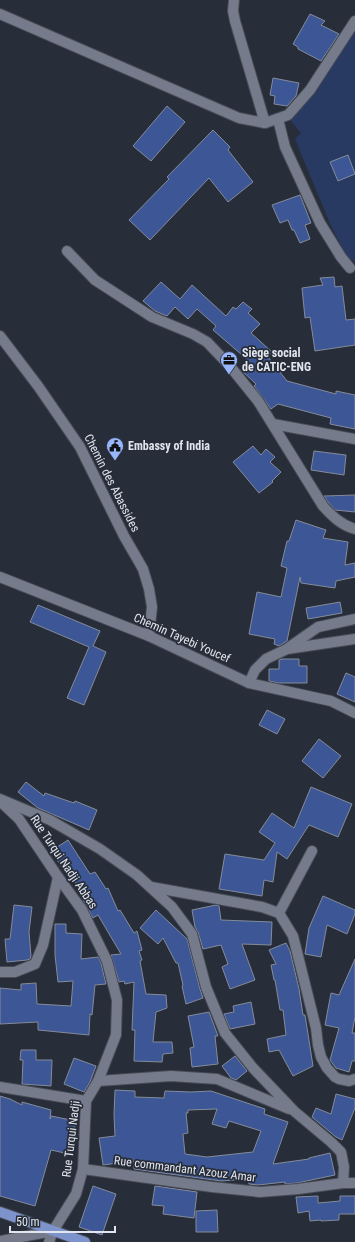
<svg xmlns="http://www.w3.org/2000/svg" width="355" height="1242" font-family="'Roboto Condensed',sans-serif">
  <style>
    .green { fill: #293a62 }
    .building { fill: #3d5796; stroke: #848b99; fill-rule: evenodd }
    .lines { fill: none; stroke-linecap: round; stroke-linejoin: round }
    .street-casing { stroke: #464b55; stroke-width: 12 }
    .secondary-casing { stroke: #464b55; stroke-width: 12 }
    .primary-casing { stroke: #464b55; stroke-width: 12 }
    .street { stroke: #757b8a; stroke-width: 10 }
    .secondary { stroke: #757b8a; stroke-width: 10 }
    .primary { stroke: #7c94cb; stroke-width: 10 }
    .labels { text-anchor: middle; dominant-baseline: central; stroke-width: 3.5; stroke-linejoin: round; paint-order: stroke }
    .poi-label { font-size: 12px; font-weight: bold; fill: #e1e5ed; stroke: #272d39; text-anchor: start }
    .street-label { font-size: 12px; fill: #e1e5ed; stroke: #272d39 }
  </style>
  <rect width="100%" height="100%" fill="#272d39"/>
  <polygon class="green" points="355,22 355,262 347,257 331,226 295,139 301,133 291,121"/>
  <g class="building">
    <polygon points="310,14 325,21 321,25 339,34 321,61 298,49 298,47 293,44"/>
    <polygon points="273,78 299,83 296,96 287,106 274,104 275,96 270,95"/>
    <polygon points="167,106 185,122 151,161 133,146"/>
    <polygon points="213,130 230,147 228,150 253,182 228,202 209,178 150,240 129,220 169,179 167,177"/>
    <polygon points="348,155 355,174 338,181 330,162"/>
    <polygon points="300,195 311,223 305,225 310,239 300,243 294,230 292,230 288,220 280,223 272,205"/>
    <polygon points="334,277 335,287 342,286 346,320 355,319 355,345 315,351 310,317 305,318 302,288 323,285 320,278"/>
    <polygon points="161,282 180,299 192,285 226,316 233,307 236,309 243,302 252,309 248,313 260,324 251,333 272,352 268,357 287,381 336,394 336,391 355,395 355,429 330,424 331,418 278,404 271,409 254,386 256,384 241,370 249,361 213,330 216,326 197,309 188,319 175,307 167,316 155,311 143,301"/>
    <polygon points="253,446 261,455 266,449 275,457 270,462 281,472 272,481 273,482 259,493 233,462"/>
    <polygon points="314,451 346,455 344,475 311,470"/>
    <polygon points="355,495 355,512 335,510 328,502 324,496"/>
    <polygon points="296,520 326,530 323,538 348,542 345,565 355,563 355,577 336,581 335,588 301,583 300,577 287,641 279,646 274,644 275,639 249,634 257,592 281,597 287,568 281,566 287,541 289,541"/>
    <polygon points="340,602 342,613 308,619 306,608"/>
    <polygon points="38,605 100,631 93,646 106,652 84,705 67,698 89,647 30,622"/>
    <polygon points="282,659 299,659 299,666 307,666 307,683 278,683 269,681 269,669 279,669 279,660"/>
    <polygon points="346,673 355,677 355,702 337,694"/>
    <polygon points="267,710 285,719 277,734 259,725"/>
    <polygon points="319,739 341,756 323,778 302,761"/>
    <polygon points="26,782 44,796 45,793 74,803 75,801 97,810 89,830 38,808 18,792"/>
    <polygon points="311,787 352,804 338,837 309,825 287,859 277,852 273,882 264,880 262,896 219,889 225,854 264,860 275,843 259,832 272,813 294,828"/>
    <polygon points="68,840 90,874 95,872 106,889 108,888 118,911 120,910 134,933 137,931 142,950 139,951 142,960 140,961 146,994 166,995 167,1008 156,1012 153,1042 172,1042 173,1053 163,1054 162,1062 134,1061 135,1030 132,1030 134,982 125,984 124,981 119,982 111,955 121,954 98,915 93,918 83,900 74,879 71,881 51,851"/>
    <polygon points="323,896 355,910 355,914 347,934 327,925 321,957 305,954 309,928"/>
    <polygon points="14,905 32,907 29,932 31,956 30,959 27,960 7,962 5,939 10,939"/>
    <polygon points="216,905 219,906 221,920 272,922 271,945 242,944 255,980 230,989 222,967 228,964 221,945 203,949 198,932 195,927 192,910"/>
    <polygon points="156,910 187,939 200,989 203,998 186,1004 182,986 183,985 178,963 176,963 163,938 158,944 140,928"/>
    <polygon points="55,924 66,924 66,933 82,934 81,959 98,957 101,963 106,984 95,985 92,1015 90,1014 89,1035 38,1030 38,1022 0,1024 0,988 21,990 21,984 36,983 37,1004 71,1006 73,981 58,982 55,955"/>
    <polygon points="286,943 290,951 299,989 303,1015 305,1015 313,1066 293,1076 279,1050 269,1052 267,1039 286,1035 283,1010 280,1010 275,980 274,980 271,965 276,964 269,950"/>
    <polygon points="355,959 355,1017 352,1033 355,1033 355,1061 352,1061 349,1072 336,1068 330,1060 339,1028 325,1025 331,993 339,995"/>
    <polygon points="251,1002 255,1024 230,1029 224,1014 234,1012 233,1006"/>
    <polygon points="209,1012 218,1036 215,1036 218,1064 192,1067 190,1048 194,1047 188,1016"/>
    <polygon points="21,1050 36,1050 36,1060 52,1060 51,1086 22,1084 23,1060 20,1060"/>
    <polygon points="235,1056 247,1071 236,1080 231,1078 222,1066"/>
    <polygon points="74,1058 96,1066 90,1082 84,1092 64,1084"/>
    <path d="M115,1090L135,1091V1097L164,1098L165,1091L191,1092L211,1091L265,1109L264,1114L288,1122L273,1164L309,1159V1158L330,1153L335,1175L297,1183L285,1184V1182L258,1185L249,1184L248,1179L221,1181L134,1169V1161L103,1165L99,1138L115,1136L114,1115ZM217,1109L212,1124L226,1128L229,1121L261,1131L253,1152L207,1157L185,1154L183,1134L188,1133L186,1113H188V1110Z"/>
    <polygon points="336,1094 355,1099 355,1108 342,1140 336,1137 312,1117 316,1108 331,1114"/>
    <polygon points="0,1096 10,1099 22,1105 22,1102 51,1110 50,1119 51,1116 76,1121 69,1154 51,1150 35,1206 0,1196"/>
    <polygon points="93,1186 116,1194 102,1235 79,1227"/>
    <polygon points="155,1186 197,1192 194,1218 163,1214 164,1206 152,1205"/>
    <polygon points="318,1196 318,1203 340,1201 340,1196 355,1196 355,1214 339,1214 339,1220 321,1221 321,1220 310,1221 309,1211 298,1213 296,1197"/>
    <polygon points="217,1210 218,1232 196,1232 196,1211"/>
  </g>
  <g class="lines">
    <g class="street-casing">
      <g id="street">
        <polyline points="278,119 285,147 320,223 341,257 350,268"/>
        <path d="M67,251L95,280L152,317L193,334L207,342L229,365L258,401L323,506C332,516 341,525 355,529"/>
        <polyline points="0,336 38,386 80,447 124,536 143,569 149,589 152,607 149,636"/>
        <polyline points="273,424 355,439"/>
        <polyline points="0,577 149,636 249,683 331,701 355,713"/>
        <polyline points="288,648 318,627 355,619"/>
        <polyline points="249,683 255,670 266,659 287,649 355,639"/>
        <polyline points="0,799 50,820 100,849 137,875 172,907 192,934 206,987 225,1033 253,1068 294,1111 331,1142 341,1152 344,1167 343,1183"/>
        <polyline points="151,887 262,907 279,913 293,936 316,1028 318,1045 321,1057 327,1068 335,1077 339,1079 349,1081 355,1079"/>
        <polyline points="279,913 312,851"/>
        <polyline points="0,972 15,972 35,964 43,945 58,877"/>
        <polyline points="98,1081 171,1076 217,1079 289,1109"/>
        <polyline points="0,1087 86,1101"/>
        <polyline points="83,1169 212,1187 260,1192 298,1189 343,1183 355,1183"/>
        <polyline points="0,1241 53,1231 76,1194 83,1169 86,1101 98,1081 116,1035 117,1000 107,961 82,910 58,877 19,819 1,802"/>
      </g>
    </g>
    <g class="secondary-casing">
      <g id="secondary">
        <polyline points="234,0 233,11 235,21 265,123"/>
        <polyline points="0,14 239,118 265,123 288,115 310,90 355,21"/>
        <polyline points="49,1242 53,1231"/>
      </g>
    </g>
    <g class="primary-casing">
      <polyline id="primary" points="0,1212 85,1242"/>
    </g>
    <use href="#street" class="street"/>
    <use href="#secondary" class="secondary"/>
    <use href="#primary" class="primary"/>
  </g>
  <defs>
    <g id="office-pin" transform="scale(0.9)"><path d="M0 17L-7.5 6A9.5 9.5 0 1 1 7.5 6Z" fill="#97b6fd" stroke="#272d39"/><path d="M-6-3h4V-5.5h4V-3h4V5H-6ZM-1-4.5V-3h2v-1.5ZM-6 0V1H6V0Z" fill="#111"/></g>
    <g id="civic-pin" transform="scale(0.9)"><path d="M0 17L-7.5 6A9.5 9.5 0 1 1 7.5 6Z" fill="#97b6fd" stroke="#272d39"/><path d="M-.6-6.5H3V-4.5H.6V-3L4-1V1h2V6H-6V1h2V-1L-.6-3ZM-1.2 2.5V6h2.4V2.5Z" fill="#111"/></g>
  </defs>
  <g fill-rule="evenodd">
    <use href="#office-pin" x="229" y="360"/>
    <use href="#civic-pin" x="115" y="446"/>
  </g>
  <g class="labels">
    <g class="poi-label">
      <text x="242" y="353">Siège social<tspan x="242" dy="14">de CATIC-ENG</tspan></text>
      <text x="128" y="446">Embassy of India</text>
    </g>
    <g class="street-label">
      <text transform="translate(112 483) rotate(63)">Chemin des Abassides</text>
      <text transform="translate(182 638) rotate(24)">Chemin Tayebi Youcef</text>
      <text transform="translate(64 862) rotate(56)">Rue Turqui Nadji Abbas</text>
      <text transform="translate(71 1139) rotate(-83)">Rue Turqui Nadji</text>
      <text transform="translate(185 1169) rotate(7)">Rue commandant Azouz Amar</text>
    </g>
  </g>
  <path d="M10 1226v6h105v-6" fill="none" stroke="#e1e5ed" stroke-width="2"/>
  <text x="16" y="1226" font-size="12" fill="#e1e5ed" stroke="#272d39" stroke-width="3" paint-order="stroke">50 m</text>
</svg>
